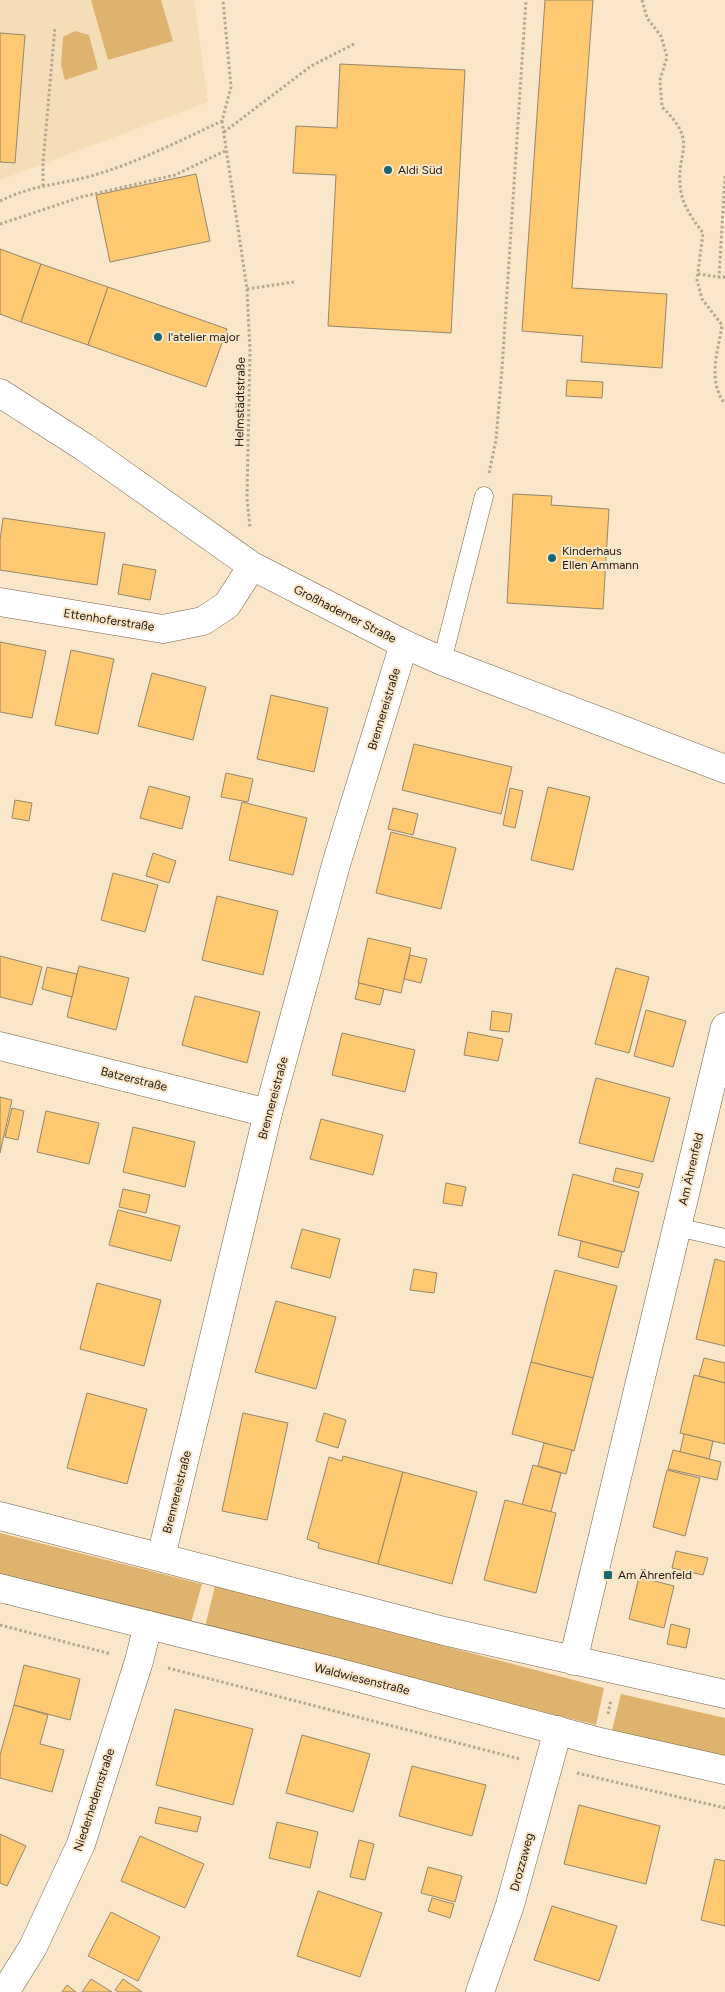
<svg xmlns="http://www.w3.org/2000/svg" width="725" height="1992" font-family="Figtree,sans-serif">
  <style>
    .built { fill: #f4ddb9 }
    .green { fill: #ddb36e }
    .building { fill: #fec971; stroke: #97856b }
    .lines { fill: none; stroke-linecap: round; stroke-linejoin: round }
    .service-casing { stroke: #716147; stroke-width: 19 }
    .minor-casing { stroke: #716147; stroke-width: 29 }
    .secondary-casing { stroke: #716147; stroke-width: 29 }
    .path { stroke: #b5a68f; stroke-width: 3; stroke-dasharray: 2.5 2.5; stroke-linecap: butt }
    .service { stroke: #fff; stroke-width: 18 }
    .minor { stroke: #fff; stroke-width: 28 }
    .secondary { stroke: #fff; stroke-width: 28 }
    .poi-dot { fill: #1a676f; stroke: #fae7ca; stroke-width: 2 }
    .labels { text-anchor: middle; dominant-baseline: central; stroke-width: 4; stroke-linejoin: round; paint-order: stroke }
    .poi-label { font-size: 12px; fill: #211a10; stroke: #fae7ca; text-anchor: start }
    .street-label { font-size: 12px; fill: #211a10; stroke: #fae7ca }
  </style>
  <rect width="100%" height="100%" fill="#fae7ca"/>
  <polygon class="built" points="0,0 194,0 208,102 0,180"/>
  <g class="green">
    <polygon points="91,0 161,0 173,41 108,60"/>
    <polygon points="75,31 89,35 98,69 65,80 61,65 63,37"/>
    <polygon points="0,1533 202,1584 191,1623 0,1574"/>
    <polygon points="215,1586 604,1688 596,1725 205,1627"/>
    <polygon points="621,1694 725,1718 725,1757 612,1730"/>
  </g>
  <g class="building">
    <polygon points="545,0 593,0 572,288 667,294 662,368 581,362 583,336 522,331"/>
    <polygon points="0,33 25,35 15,163 0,162"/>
    <polygon points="340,64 465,70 451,333 328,326 336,175 293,173 296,126 337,128"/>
    <polygon points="196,174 210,241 110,262 96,195"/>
    <polygon points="0,249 41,264 21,322 0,314"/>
    <polygon points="41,264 108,287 88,345 21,322"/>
    <polygon points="108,287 227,329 206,387 88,345"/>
    <polygon points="567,380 603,382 602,398 566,396"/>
    <polygon points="513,494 552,496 551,505 609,509 603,609 507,603"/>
    <polygon points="3,518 105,533 97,585 0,570 0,540"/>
    <polygon points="123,564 156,570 150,600 118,594"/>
    <polygon points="0,642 46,651 32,718 0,712"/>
    <polygon points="71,650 114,659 98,734 55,725"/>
    <polygon points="152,673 206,687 193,740 138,726"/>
    <polygon points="271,695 328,708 314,772 257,759"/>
    <polygon points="414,744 512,767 501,814 402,790"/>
    <polygon points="226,773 253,779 248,802 221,797"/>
    <polygon points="149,786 190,797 182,829 140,818"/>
    <polygon points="548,787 590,797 573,870 531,860"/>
    <polygon points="510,788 523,791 515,828 503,825"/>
    <polygon points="15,800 32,803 29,821 12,818"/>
    <polygon points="242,802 307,818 293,875 229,860"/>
    <polygon points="393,808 418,814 413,835 388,829"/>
    <polygon points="391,832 456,848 441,909 376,893"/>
    <polygon points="153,853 176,861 169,883 146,876"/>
    <polygon points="113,873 158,885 145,932 101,920"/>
    <polygon points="217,896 278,911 263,975 202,960"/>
    <polygon points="368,938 411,948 401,993 358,983"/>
    <polygon points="410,955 427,959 421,983 404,979"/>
    <polygon points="0,956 42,967 32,1005 0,997"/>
    <polygon points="79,966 129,978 116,1030 67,1017"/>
    <polygon points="47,967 77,974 72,997 42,989"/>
    <polygon points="616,968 649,977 629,1053 595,1044"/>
    <polygon points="359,983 384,989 380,1005 355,999"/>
    <polygon points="195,996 260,1012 247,1063 182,1045"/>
    <polygon points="646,1010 686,1021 673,1067 634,1056"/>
    <polygon points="492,1011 512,1014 509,1032 490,1030"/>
    <polygon points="468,1032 503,1039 498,1061 464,1055"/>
    <polygon points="342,1033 415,1050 405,1092 332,1075"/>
    <polygon points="596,1078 670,1098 653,1162 579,1143"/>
    <polygon points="0,1097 12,1100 0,1153"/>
    <polygon points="12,1108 24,1111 18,1140 5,1137"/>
    <polygon points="46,1111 99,1123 89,1164 37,1152"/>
    <polygon points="321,1119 383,1135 373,1175 310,1159"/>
    <polygon points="133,1127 195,1142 185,1187 123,1172"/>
    <polygon points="616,1168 643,1174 639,1188 613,1181"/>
    <polygon points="573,1174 639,1192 624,1252 558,1235"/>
    <polygon points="446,1183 466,1187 462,1206 443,1203"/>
    <polygon points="123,1189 150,1195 146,1213 119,1207"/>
    <polygon points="118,1210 180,1226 171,1261 109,1245"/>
    <polygon points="302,1229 340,1239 330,1278 291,1268"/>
    <polygon points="581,1241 622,1252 618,1268 578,1257"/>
    <polygon points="715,1259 725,1262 725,1346 696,1339"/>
    <polygon points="414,1269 437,1273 434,1293 410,1290"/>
    <polygon points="555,1270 617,1286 593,1378 531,1362"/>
    <polygon points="97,1283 161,1300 144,1366 80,1349"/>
    <polygon points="276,1301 336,1317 316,1389 255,1372"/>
    <polygon points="704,1358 725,1363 725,1383 699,1376"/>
    <polygon points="531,1362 593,1378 574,1451 512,1434"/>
    <polygon points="694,1375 725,1383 725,1444 680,1433"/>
    <polygon points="87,1393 147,1409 127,1484 67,1468"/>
    <polygon points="243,1413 288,1423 267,1520 222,1511"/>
    <polygon points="324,1413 346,1420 338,1448 316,1441"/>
    <polygon points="684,1434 713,1441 709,1459 680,1452"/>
    <polygon points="544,1443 572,1450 566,1474 538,1466"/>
    <polygon points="673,1450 721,1462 717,1480 668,1469"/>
    <polygon points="343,1456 403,1472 378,1564 318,1548 319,1543 307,1539 329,1457 342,1461"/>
    <polygon points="533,1465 561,1473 551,1512 522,1505"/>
    <polygon points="667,1470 700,1478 685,1536 653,1527"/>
    <polygon points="403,1472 477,1492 452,1584 378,1564"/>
    <polygon points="505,1500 556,1513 536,1593 484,1580"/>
    <polygon points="676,1551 708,1558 703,1575 672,1568"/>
    <polygon points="639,1577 674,1586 664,1628 629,1619"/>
    <polygon points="671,1624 690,1629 686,1648 667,1644"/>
    <polygon points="24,1665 80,1679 70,1720 14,1705"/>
    <polygon points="14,1705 48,1715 40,1744 64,1750 52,1792 0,1778 0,1755"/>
    <polygon points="175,1709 253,1729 233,1805 156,1785"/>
    <polygon points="302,1735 370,1754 353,1812 286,1793"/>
    <polygon points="412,1766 486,1785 472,1836 399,1816"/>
    <polygon points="579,1805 660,1826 646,1884 564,1864"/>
    <polygon points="159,1807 201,1817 197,1832 155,1823"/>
    <polygon points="277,1822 318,1832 310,1868 269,1858"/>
    <polygon points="0,1834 26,1846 7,1886 0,1883"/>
    <polygon points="140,1836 204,1864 185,1908 121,1881"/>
    <polygon points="359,1840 374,1844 365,1880 350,1877"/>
    <polygon points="715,1859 725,1861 725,1926 701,1920"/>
    <polygon points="428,1867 462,1876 455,1902 421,1893"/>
    <polygon points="318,1891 382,1913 360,1977 297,1956"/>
    <polygon points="432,1898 454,1904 450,1918 428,1911"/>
    <polygon points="552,1906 617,1926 599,1981 534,1960"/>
    <polygon points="111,1912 160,1937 138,1981 88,1956"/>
    <polygon points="91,1979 112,1992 82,1992"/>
    <polygon points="123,1979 142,1992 119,1992 115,1990"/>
    <polygon points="67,1985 76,1992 62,1992"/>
  </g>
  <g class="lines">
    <g class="service-casing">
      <g id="service">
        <polyline points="442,661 484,496"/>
        <polyline points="677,1227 725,1238"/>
      </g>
    </g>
    <g class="minor-casing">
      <g id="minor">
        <polyline points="0,393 84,447 252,566 404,644 442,661 725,769"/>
        <polyline points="0,602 163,629 203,621 227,605 252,566"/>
        <polyline points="0,1046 268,1113"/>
        <polyline points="161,1557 268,1113 337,861 404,644"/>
        <polyline points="573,1661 725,1027"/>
        <polyline points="5,1992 33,1947 81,1844 139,1661 148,1625"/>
        <polyline points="480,1992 510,1905 558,1730"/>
      </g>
    </g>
    <g class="secondary-casing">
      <g id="secondary">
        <polyline points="0,1516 444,1631 725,1694"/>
        <polyline points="0,1588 333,1671 600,1742 725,1770"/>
      </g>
    </g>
    <g class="path">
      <path d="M642,0L647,18L661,36L667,57L660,80L662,107C701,145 674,151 681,192C684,208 694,221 703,233L697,280L702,299L722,325C718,352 707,380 725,404"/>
      <polyline points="222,121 247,289 250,350 247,498 250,528"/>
      <polyline points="224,132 311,66 354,44"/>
      <polyline points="725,176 719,277 725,277"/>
      <polyline points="43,186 43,163 55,27"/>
      <path d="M0,201C32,185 58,185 91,176C137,163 179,141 222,121L231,87L223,0"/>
      <polyline points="0,224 81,197 175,175 227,150"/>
      <polyline points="698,274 719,277"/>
      <polyline points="247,289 294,282"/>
      <polyline points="489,473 496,440 502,369 526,0"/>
      <polyline points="0,1625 111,1654"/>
      <polyline points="168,1668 520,1759"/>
      <polyline points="608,1714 611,1700"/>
      <polyline points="577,1773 725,1808"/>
    </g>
    <use href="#service" class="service"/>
    <use href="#minor" class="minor"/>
    <use href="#secondary" class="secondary"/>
  </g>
  <g class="poi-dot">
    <circle cx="388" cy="170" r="5"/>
    <circle cx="158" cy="337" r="5"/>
    <circle cx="552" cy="558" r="5"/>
    <rect x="603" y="1570" width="10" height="10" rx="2.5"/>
  </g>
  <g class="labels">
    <g class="poi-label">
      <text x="398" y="170">Aldi Süd</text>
      <text x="168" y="337">l'atelier major</text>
      <text x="562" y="551">Kinderhaus<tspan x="562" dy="14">Ellen Ammann</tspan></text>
      <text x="618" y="1575">Am Ährenfeld</text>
    </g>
    <g class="street-label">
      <text transform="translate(240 402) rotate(-89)">Helmstädtstraße</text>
      <text transform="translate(345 614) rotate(27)">Großhaderner Straße</text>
      <text transform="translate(109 620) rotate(9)">Ettenhoferstraße</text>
      <text transform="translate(384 709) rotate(-73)">Brennereistraße</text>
      <text transform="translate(134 1079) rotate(14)">Batzerstraße</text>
      <text transform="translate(273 1098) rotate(-75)">Brennereistraße</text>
      <text transform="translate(691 1169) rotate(-77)">Am Ährenfeld</text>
      <text transform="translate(177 1492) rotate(-76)">Brennereistraße</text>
      <text transform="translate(362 1679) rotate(14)">Waldwiesenstraße</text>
      <text transform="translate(94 1800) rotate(-72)">Niederhedernstraße</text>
      <text transform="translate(522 1862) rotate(-75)">Drozzaweg</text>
    </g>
  </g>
</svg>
